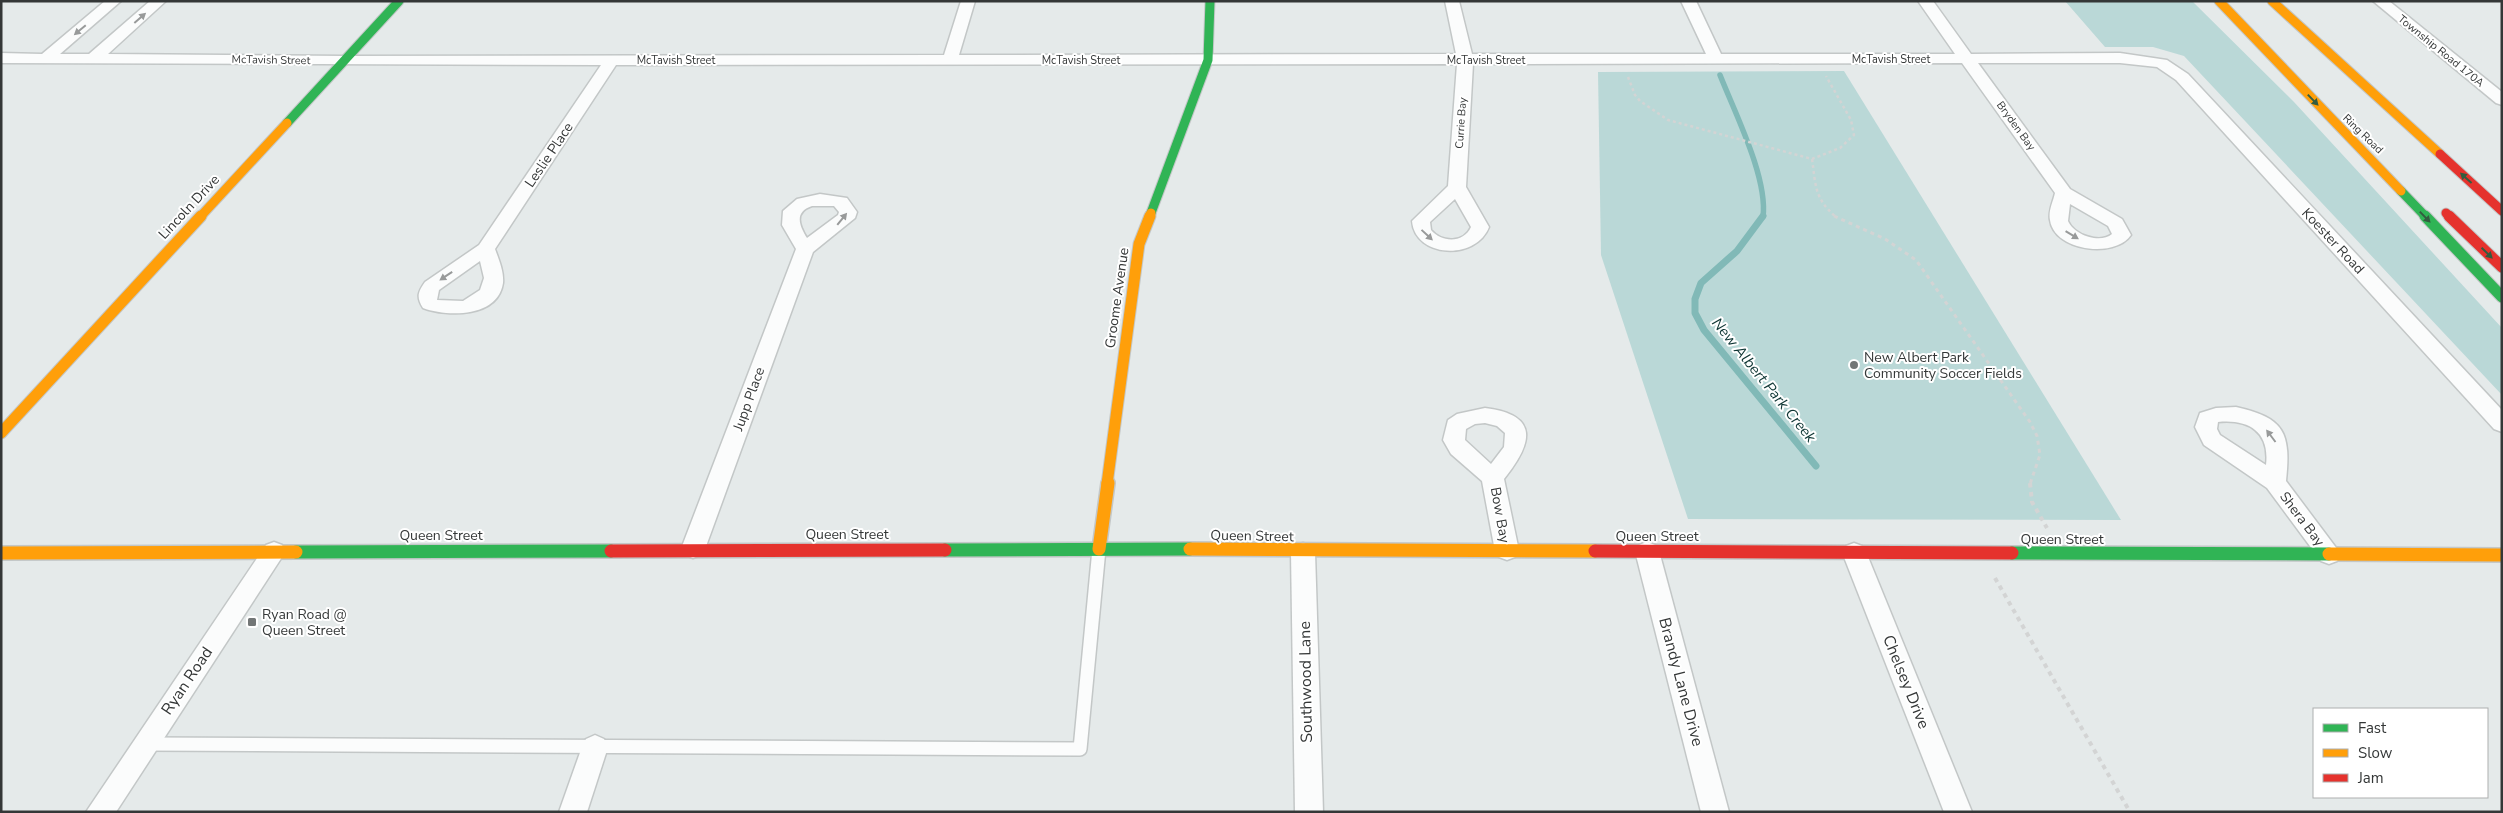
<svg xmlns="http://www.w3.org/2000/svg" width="2503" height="813" font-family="'Nunito Sans',sans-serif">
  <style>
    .green { fill: #bad8d7 }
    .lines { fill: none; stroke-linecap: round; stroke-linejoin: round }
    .stream-far1 { stroke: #81b9b7; stroke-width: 5.5 }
    .stream { stroke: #81b9b7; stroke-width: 7 }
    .lane-casing { stroke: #c3c7c7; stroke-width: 16 }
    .street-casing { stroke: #c3c7c7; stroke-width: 3 }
    .fast-far2-casing { stroke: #c3c7c7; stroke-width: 11 }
    .fast-far1-casing { stroke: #c3c7c7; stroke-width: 13 }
    .fast-casing { stroke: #c3c7c7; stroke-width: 16 }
    .slow-far2-casing { stroke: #c3c7c7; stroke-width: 11 }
    .slow-far1-casing { stroke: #c3c7c7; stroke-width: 13 }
    .slow-casing { stroke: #c3c7c7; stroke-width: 16 }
    .jam-far2-casing { stroke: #c3c7c7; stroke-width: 11 }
    .jam-far1-casing { stroke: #c3c7c7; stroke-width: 13 }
    .jam-casing { stroke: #c3c7c7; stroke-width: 16 }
    .path-far2 { stroke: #d3d4d4; stroke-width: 2.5; stroke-dasharray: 3 3; stroke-linecap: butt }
    .path-far1 { stroke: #d3d4d4; stroke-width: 3; stroke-dasharray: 4 4; stroke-linecap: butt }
    .path { stroke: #d3d4d4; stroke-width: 4; stroke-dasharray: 4.5 4.5; stroke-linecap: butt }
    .lane { stroke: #fbfcfc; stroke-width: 13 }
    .street { fill: #fbfcfc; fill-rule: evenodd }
    .fast-far2 { stroke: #30b455; stroke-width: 9 }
    .fast-far1 { stroke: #30b455; stroke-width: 11 }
    .fast { stroke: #30b455; stroke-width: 13 }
    .slow-far2 { stroke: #ff9f0a; stroke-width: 9 }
    .slow-far1 { stroke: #ff9f0a; stroke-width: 11 }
    .slow { stroke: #ff9f0a; stroke-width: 13 }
    .jam-far2 { stroke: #e5322d; stroke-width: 9 }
    .jam-far1 { stroke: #e5322d; stroke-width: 11 }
    .jam { stroke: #e5322d; stroke-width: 13 }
    .oneway { fill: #989a9a }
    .oneway2 { fill: #335c40 }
    .poi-dot { fill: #727676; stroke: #fff; stroke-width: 2 }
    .labels { text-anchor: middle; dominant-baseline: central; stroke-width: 4; stroke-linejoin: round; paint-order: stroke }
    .far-street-label { font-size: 11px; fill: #343737; stroke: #fff }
    .street-label { font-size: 14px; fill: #343737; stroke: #fff }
    .poi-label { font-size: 14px; fill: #343737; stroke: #fff; text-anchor: start }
    .water-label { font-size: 15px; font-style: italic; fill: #0d3533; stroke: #fff }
    .near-street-label { font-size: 16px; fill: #343737; stroke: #fff }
  </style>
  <rect width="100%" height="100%" fill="#e5eaea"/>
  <g class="green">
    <polygon points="2065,1 2192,1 2294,102 2502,328 2502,395 2184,56 2153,47 2105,47"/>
    <polygon points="1844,71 2121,520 1688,519 1601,255 1598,72"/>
  </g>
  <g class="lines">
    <path class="stream-far1" d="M1720,75C1735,113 1768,178 1763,217"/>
    <polyline class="stream" points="1763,216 1737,251 1701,283 1695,299 1695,313 1704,330 1816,466"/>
    <g class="lane-casing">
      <polyline id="lane" points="145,744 1080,749 1099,549"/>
    </g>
    <g class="street-casing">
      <g id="street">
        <path d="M105,1H121L60,54H89L150,1H166L108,54L344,56L944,55L961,1H975L959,55L1456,54L1445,1H1459L1472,54H1706L1681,1H1696L1721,54H1955L1918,1H1933L1971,54L2120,53L2167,60L2188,74L2502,410V432L2494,429L2176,80L2157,67L2120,63H1978L2070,189L2122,219L2131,235C2115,259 2054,251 2050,220C2048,211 2053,202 2055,193L1962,63L1473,64L1466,187L1489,227C1476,261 1415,258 1412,221L1448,186L1457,64L616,65L495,249C499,260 504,272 503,283C498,318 447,317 423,308C416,297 418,292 425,282L479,245L601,65L1,63V53L42,54ZM1455,199L1471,227C1464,243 1442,243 1431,230L1430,222ZM2070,204L2108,226L2112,234C2100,244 2074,235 2068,221ZM480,261L484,278L480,290L463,301L437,300L439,290Z"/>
        <polygon points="2373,1 2389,1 2502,92 2502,105 2496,103"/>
        <path d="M820,194L847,198L857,212L855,218L813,252L705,549L701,555L693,558L685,555L681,549L796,249L782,225L783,211L797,199ZM812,206H834L839,212L838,215L807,238C799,225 794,212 812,206Z"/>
        <path d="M2236,407C2285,418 2291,433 2286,481L2337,549L2341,555L2337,561L2329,564L2321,561L2267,488L2204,445L2195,427L2200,413L2216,408ZM2218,422C2249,419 2270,432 2266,465L2220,435L2217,429Z"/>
        <path d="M1485,408C1541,415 1532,444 1504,479L1519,551L1515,557L1507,560L1499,557L1495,551L1482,481L1451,454L1443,440L1448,420L1457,414ZM1485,423L1497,426L1505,433L1504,447L1491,464L1465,440L1466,429L1475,424Z"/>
        <polygon points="274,542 282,545 286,551 282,557 116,812 86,812 266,545"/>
        <polygon points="1647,542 1655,545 1659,551 1729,812 1701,812 1635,551 1639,545"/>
        <polygon points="1303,543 1311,546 1315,552 1323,812 1295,812 1291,552 1295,546"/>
        <polygon points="1854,543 1862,546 1866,552 1972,812 1944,812 1842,552 1846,546"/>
        <polygon points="595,735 604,739 608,747 587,812 559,812 582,747 586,739"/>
      </g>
    </g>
    <g class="fast-far2-casing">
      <g id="fast-far2">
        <polyline points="287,123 399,1"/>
        <polyline points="2401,191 2426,217"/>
        <polyline points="1151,213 1208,60 1210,1"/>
      </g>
    </g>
    <g class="fast-far1-casing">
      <polyline id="fast-far1" points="2425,216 2502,297"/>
    </g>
    <g class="fast-casing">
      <g id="fast">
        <polyline points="945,550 1190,549"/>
        <polyline points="296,552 611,551"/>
        <polyline points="2012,553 2329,554"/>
      </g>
    </g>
    <g class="slow-far2-casing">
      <g id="slow-far2">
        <polyline points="2219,1 2401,191"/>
        <polyline points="2272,1 2440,154"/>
        <polyline points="200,217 287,123"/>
        <polyline points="1149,217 1151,213"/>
      </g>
    </g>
    <g class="slow-far1-casing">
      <g id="slow-far1">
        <polyline points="1,433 201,216"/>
        <polyline points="1107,484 1139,244 1150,216"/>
      </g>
    </g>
    <g class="slow-casing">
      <g id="slow">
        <polyline points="1099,549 1108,483"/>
        <polyline points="1190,549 1595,551"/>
        <polyline points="1,553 296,552"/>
        <polyline points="2329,554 2502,555"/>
      </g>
    </g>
    <g class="jam-far2-casing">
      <g id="jam-far2">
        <polyline points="2440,154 2502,211"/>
        <polyline points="2446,213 2450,217"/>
      </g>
    </g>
    <g class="jam-far1-casing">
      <polyline id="jam-far1" points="2449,216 2502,267"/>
    </g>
    <g class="jam-casing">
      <g id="jam">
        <polyline points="611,551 945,550"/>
        <polyline points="1595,551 2012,553"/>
      </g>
    </g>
    <g class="path-far2">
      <polyline points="1628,77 1635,95 1640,101 1668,120 1812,159 1840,148 1854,135 1851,120 1826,76"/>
      <path d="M1812,159C1816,186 1814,198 1836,217"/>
    </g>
    <polyline class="path-far1" points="1834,216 1885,239 1916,260 2030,422 2037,436 2040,455 2030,484"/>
    <g class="path">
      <polyline points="2030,483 2032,502 2047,528"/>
      <polyline points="1995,578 2130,812"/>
    </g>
    <use href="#lane" class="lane"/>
    <use href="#street" class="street"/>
    <use href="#fast-far2" class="fast-far2"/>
    <use href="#fast-far1" class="fast-far1"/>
    <use href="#fast" class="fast"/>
    <use href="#slow-far2" class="slow-far2"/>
    <use href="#slow-far1" class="slow-far1"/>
    <use href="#slow" class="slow"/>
    <use href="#jam-far2" class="jam-far2"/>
    <use href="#jam-far1" class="jam-far1"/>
    <use href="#jam" class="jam"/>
  </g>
  <defs><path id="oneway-solid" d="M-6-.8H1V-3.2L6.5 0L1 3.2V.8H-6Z" transform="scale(1.25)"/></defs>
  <g class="oneway">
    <use href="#oneway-solid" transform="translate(140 18) rotate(-41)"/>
    <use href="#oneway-solid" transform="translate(80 30) rotate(140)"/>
    <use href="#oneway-solid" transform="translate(842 219) rotate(-51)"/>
    <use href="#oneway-solid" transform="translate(1427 235) rotate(43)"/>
    <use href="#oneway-solid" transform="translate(2072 235) rotate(31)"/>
    <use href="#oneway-solid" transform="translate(446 276) rotate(146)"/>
    <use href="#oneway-solid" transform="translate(2271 436) rotate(-127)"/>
  </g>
  <g class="oneway2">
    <use href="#oneway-solid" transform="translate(2313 100) rotate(46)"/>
    <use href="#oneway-solid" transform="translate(2466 178) rotate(-138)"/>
    <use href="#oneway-solid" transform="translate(2425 217) rotate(46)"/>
    <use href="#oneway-solid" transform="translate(2487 253) rotate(44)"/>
  </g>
  <g class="poi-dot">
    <circle cx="1854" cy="365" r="5"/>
    <rect x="247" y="617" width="10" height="10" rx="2.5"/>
  </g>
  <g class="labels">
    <g class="far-street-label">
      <text transform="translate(2441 51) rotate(39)">Township Road 170A</text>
      <text x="1891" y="59">McTavish Street</text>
      <text transform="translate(271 60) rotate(1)">McTavish Street</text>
      <text x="676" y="60">McTavish Street</text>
      <text x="1081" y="60">McTavish Street</text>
      <text x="1486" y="60">McTavish Street</text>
      <text transform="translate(1461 123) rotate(-86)">Currie Bay</text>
      <text transform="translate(2016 126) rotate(54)">Bryden Bay</text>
      <text transform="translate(2363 134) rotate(44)">Ring Road</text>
    </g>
    <g class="street-label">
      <text transform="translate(549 155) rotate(-56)">Leslie Place</text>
      <text transform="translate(189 207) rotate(-47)">Lincoln Drive</text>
      <text transform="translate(2333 241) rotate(47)">Koester Road</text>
      <text transform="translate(1117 298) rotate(-82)">Groome Avenue</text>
      <text transform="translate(749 399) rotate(-70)">Jupp Place</text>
      <text transform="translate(1500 515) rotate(80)">Bow Bay</text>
      <text transform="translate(2302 519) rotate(53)">Shera Bay</text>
      <text x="847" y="534">Queen Street</text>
      <text x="441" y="535">Queen Street</text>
      <text transform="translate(1252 536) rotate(1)">Queen Street</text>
      <text x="1657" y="536">Queen Street</text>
      <text x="2062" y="539">Queen Street</text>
    </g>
    <g class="poi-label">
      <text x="1864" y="357">New Albert Park<tspan x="1864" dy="16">Community Soccer Fields</tspan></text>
      <text x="262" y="614">Ryan Road @<tspan x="262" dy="16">Queen Street</tspan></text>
    </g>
    <g class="water-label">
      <text transform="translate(1764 380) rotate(51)">New Albert Park Creek</text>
    </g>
    <g class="near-street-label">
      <text transform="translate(187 681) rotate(-56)">Ryan Road</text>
      <text transform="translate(1306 682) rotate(-91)">Southwood Lane</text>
      <text transform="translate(1681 682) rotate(75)">Brandy Lane Drive</text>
      <text transform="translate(1906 682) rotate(68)">Chelsey Drive</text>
    </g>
  </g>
  <rect width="2503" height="813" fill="none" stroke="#343737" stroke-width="5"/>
  <rect x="2313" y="708" width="175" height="90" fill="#ffffff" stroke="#aeafaf"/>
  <rect x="2323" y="724" width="25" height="8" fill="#30b455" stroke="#aeafaf"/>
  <text x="2358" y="733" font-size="15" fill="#343737">Fast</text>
  <rect x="2323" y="749" width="25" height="8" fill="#ff9f0a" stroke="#aeafaf"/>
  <text x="2358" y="758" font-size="15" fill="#343737">Slow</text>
  <rect x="2323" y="774" width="25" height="8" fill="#e5322d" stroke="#aeafaf"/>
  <text x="2358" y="783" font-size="15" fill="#343737">Jam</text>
</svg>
